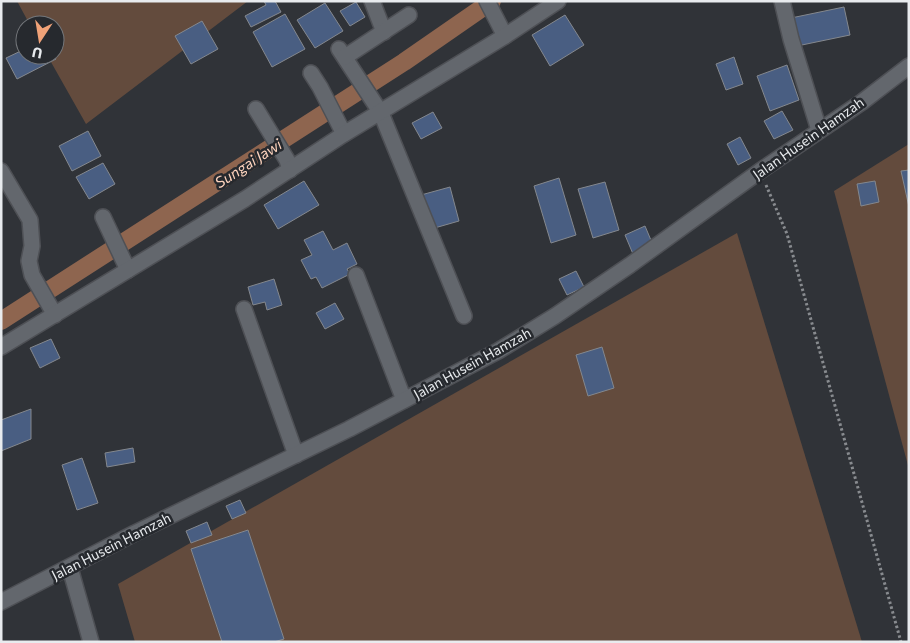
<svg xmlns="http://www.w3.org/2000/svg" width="910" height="643" font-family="Commissioner,sans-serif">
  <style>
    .green { fill: #634b3d }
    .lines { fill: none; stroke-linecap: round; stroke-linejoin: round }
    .canal { stroke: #8e654f; stroke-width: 18 }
    .building { fill: #495e82; stroke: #84888e }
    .street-casing { stroke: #4e5055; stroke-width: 18 }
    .secondary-casing { stroke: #4e5055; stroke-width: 18 }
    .path { stroke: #888b8f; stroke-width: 3; stroke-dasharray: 2.5 2.5; stroke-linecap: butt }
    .street { stroke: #63676d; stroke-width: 15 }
    .secondary { stroke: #63676d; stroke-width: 15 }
    .labels { text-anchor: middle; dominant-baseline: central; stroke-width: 5; stroke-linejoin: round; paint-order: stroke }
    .street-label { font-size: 14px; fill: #e8ebee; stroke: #26292e }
    .water-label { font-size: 15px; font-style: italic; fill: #fed4be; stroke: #26292e }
  </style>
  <rect width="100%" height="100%" fill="#303338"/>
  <g class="green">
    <polygon points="17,1 248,1 86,124 47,55 55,55 55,25 30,25"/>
    <polygon points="909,144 909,469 834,191"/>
    <polygon points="737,233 862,642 135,642 118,584"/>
  </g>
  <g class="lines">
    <polyline class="canal" points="1,321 404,62 492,1"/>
  </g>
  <g class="building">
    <polygon points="264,1 275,1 281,12 251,27 245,16 266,5"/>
    <polygon points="356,2 365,17 350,26 340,11"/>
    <polygon points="325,3 343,31 315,48 297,20"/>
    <polygon points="844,7 850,35 797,46 791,18"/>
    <polygon points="285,14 305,49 272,67 253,32"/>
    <polygon points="565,15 584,45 550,66 532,35"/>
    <polygon points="202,21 218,49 191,64 175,36"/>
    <polygon points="25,49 25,55 54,55 56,59 17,79 6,58"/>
    <polygon points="734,57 743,84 726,90 716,64"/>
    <polygon points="787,65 799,100 770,111 757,76"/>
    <polygon points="782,111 793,130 774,139 764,121"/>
    <polygon points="433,112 442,128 421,139 412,123"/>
    <polygon points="88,131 101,156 72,171 59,146"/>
    <polygon points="740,137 751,158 738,165 727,144"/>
    <polygon points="103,163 115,184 89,199 76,177"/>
    <polygon points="909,170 909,207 901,171"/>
    <polygon points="559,178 576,235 551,243 534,186"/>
    <polygon points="304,181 319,205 278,229 264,205"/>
    <polygon points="875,181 879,202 861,206 857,184"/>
    <polygon points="605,182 619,230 593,238 578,189"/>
    <polygon points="450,187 459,221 431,229 421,195"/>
    <polygon points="645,226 653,245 633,254 625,235"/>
    <polygon points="323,231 333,250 347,243 357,264 347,269 350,274 322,288 316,277 311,279 301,260 312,255 304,240"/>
    <polygon points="576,271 584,287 567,295 559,279"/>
    <polygon points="274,279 282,305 267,310 265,302 253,305 248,287"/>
    <polygon points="335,303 344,319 325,329 316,313"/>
    <polygon points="51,339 60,358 40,368 30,348"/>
    <polygon points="602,347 614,388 588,396 576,355"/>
    <polygon points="31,409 31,439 1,451 1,420"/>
    <polygon points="133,448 135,462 107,467 105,453"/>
    <polygon points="82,458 98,503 77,510 62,465"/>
    <polygon points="240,500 246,513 232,519 226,506"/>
    <polygon points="207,522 212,535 191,543 186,531"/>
    <polygon points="248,530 284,639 274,642 222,642 191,549"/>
  </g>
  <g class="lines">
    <g class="street-casing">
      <g id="street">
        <polyline points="372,1 384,32"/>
        <polyline points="487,1 505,36"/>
        <polyline points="782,1 791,39 819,130"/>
        <polyline points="339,49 381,113 464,316"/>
        <polyline points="345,57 409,15"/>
        <polyline points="311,73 320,87 344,134"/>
        <polyline points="256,109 287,160 290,170"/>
        <polyline points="1,171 30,220 32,246 29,261 32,275 55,315"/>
        <polyline points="103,217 128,270"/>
        <polyline points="356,275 404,400"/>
        <polyline points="244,309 296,455"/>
        <polyline points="1,347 245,199 344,134 505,36 558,1"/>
        <polyline points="70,568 91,642"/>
      </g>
    </g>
    <g class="secondary-casing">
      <polyline id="secondary" points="1,602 135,533 349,429 498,351 555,316 630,265 760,171 862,102 909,66"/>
    </g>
    <polyline class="path" points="766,185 787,234 901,642"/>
    <use href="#street" class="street"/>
    <use href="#secondary" class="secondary"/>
  </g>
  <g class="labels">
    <g class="street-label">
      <text transform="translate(808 138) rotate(-35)">Jalan Husein Hamzah</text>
      <text transform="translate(472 363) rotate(-29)">Jalan Husein Hamzah</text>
      <text transform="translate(111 546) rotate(-27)">Jalan Husein Hamzah</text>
    </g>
    <g class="water-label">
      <text transform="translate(248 163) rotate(-33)">Sungai Jawi</text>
    </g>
  </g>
  <rect width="910" height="643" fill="none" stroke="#e8ebee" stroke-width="5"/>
  <g transform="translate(40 40) rotate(192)"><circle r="24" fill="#26292e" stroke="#74777b"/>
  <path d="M0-4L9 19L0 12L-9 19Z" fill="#f0a278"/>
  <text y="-8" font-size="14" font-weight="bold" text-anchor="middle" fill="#e8ebee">U</text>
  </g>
</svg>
